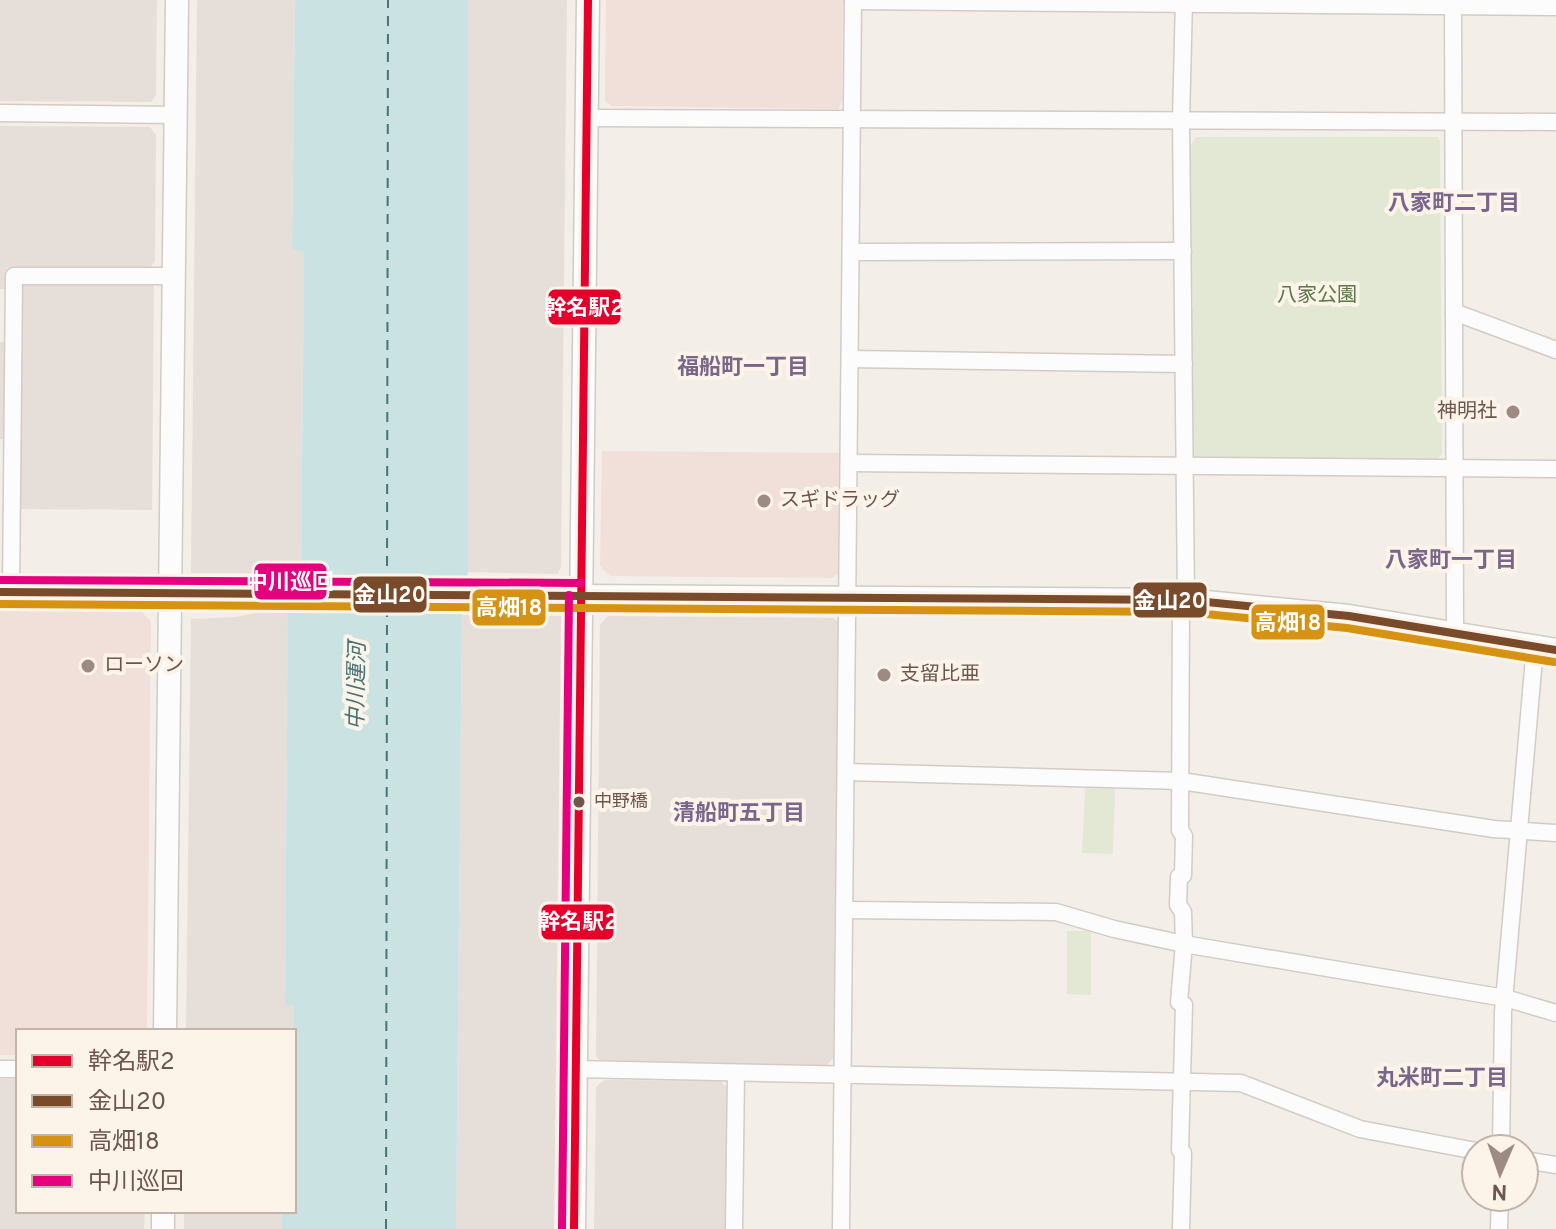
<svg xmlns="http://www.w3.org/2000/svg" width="1556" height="1229" font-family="Overpass,'Noto Sans JP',sans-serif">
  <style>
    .commercial { fill: #f1e0d9 }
    .industrial { fill: #e6ded9 }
    .green { fill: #e2e8d4 }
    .water { fill: #cbe2e2 }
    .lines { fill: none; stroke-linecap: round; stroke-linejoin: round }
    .ferry { stroke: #467478; stroke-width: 2; stroke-dasharray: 10 8; stroke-linecap: butt }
    .street-casing { stroke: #d3cbc6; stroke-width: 19 }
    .secondary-casing { stroke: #d2cbc5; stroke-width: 25 }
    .street { stroke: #fdfcfc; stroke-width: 16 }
    .secondary { stroke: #fdfcfc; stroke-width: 22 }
    .bus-1-casing { stroke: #fcf3e9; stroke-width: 14 }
    .bus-2-casing { stroke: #fcf3e9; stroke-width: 14 }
    .bus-3-casing { stroke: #fcf3e9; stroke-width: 14 }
    .bus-4-casing { stroke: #fcf3e9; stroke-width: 14 }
    .bus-1 { stroke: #e4002b; stroke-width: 8 }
    .bus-2 { stroke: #7a4b2a; stroke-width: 8 }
    .bus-3 { stroke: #d59213; stroke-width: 8 }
    .bus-4 { stroke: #e5007d; stroke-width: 8 }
    .poi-dot { fill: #9d8b83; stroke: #fcf3e9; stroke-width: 3 }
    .bus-dot { fill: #6e564c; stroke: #fcf3e9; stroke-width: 3 }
    .labels { text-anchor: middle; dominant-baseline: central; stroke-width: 8; stroke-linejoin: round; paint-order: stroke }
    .bus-label { font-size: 18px; fill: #6e564c; stroke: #fcf3e9; text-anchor: start }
    .park-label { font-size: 20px; fill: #5b7849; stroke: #fcf3e9 }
    .poi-label { font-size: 20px; fill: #6e564c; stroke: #fcf3e9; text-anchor: start }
    .neighbourhood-label { font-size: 22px; font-weight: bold; fill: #7a658b; stroke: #fcf3e9 }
    .water-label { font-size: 22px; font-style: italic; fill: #467478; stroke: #fcf3e9 }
    .line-badge { stroke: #fcf3e9; stroke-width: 3 }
    .badge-label { font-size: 22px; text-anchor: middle; font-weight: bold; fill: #fff }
  </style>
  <rect width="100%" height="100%" fill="#f4eee8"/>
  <g class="commercial">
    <polygon points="606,0 843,0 842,101 838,109 612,106 605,101"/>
    <polygon points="602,451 839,453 838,574 832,578 610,576 600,566"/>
    <polygon points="0,611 142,612 151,622 147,1031 18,1031 18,1055 0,1055"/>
  </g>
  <g class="industrial">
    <polygon points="0,0 157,0 156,95 151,102 0,101"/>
    <polygon points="197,0 295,0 292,248 304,251 301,573 191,573"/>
    <polygon points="468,0 567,0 561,566 558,574 468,572"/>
    <polygon points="0,126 150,127 156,135 155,262 148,269 7,268 7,289 0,289"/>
    <polygon points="22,283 154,283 152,510 19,509"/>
    <polygon points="0,342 6,342 5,439 0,439"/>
    <polygon points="255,613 288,613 285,1005 294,1006 294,1031 186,1031 191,619 236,617"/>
    <polygon points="462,615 561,616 554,1229 456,1229"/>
    <polygon points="608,616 833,618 838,622 833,1058 824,1069 603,1064 596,1056 600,625"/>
    <polygon points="0,1079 18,1079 18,1211 145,1211 144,1229 0,1229"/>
    <polygon points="604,1080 721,1081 728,1089 727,1229 594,1229 596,1087"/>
    <rect x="184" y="1211" width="98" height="18"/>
  </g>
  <g class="green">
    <polygon points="1196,137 1437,137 1440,141 1442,454 1435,461 1214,458 1192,460 1188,315 1193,308 1189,186 1190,146"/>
    <polygon points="1085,788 1115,789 1113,854 1082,853"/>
    <polygon points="1067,931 1091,931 1091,995 1067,994"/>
  </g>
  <polygon class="water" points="295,0 468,0 468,572 462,615 456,1229 282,1229 282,1211 294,1211 294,1006 285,1005 288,573 301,572 304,252 292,249"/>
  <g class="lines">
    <g class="ferry">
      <polyline points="387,584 388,0"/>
      <polyline points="386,1229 387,606"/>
    </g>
    <g class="street-casing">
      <g id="street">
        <polyline points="1184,0 1181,120 1186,600"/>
        <polyline points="1453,0 1455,634"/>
        <polyline points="853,1 1556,7"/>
        <polyline points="0,113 176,115"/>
        <polyline points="586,118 1556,122"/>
        <polyline points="851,252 1183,251"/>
        <polyline points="1454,312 1556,350"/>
        <polyline points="850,359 1184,364"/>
        <polyline points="849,463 1556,469"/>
        <polyline points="11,592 14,276 175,276"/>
        <polyline points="1181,600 1180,830 1184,836 1183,875 1179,877 1178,905 1183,912 1184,944 1179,1002 1184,1005 1180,1150 1183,1153 1181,1229"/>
        <polyline points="846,772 1181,781 1494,829 1556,833"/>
        <polyline points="846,910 1056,912 1114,929 1184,944 1505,998 1556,1013"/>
        <polyline points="0,1069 18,1069"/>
        <polyline points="576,1069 1241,1083 1360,1129 1476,1151"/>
        <polyline points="1501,1149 1503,1012 1535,647"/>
        <polyline points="1524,1160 1556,1165"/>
        <polyline points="734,1229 736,1073"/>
        <polyline points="841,1229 853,0"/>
        <polyline points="1499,1229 1500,1197"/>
      </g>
    </g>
    <g class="secondary-casing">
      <g id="secondary">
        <polyline points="0,592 1186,600 1349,616 1556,650"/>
        <polyline points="165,1031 177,0"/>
        <polyline points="163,1229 163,1211"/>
        <polyline points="574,1229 588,0"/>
      </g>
    </g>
    <use href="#street" class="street"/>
    <use href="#secondary" class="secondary"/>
    <g class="bus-1-casing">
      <polyline id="bus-1" points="574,1229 588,0"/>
    </g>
    <g class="bus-2-casing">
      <polyline id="bus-2" points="0,592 1186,600 1349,616 1556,650"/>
    </g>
    <g class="bus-3-casing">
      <polyline id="bus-3" points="0,604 1185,612 1347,628 1554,662"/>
    </g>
    <g class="bus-4-casing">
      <g id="bus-4">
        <polyline points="0,580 581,583"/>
        <polyline points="562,1229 569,595"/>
      </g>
    </g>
    <use href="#bus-1" class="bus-1"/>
    <use href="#bus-2" class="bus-2"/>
    <use href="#bus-3" class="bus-3"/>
    <use href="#bus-4" class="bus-4"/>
  </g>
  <g class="poi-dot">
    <circle cx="1513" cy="412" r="8"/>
    <circle cx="764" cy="501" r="8"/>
    <circle cx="88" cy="666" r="8"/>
    <circle cx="884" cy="675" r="8"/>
  </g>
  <circle class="bus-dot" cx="579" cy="802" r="7"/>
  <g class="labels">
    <g class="bus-label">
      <text x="594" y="802">中野橋</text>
    </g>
    <g class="park-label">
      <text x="1317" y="296">八家公園</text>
    </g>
    <g class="poi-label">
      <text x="1497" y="412" text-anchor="end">神明社</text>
      <text x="780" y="501">スギドラッグ</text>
      <text x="104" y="666">ローソン</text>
      <text x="900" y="675">支留比亜</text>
    </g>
    <g class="neighbourhood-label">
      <text x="1454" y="204">八家町二丁目</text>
      <text x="743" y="368">福船町一丁目</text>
      <text x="1451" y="561">八家町一丁目</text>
      <text x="739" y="814">清船町五丁目</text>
      <text x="1442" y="1079">丸米町二丁目</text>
    </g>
    <g class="water-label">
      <text transform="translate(358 686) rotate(-89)">中川運河</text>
    </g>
  </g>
  <g class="line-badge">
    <rect x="547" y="288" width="75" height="38" rx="8" fill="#e4002b"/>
    <rect x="253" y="562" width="75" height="39" rx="8" fill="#e5007d"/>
    <rect x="352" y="575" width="76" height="39" rx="8" fill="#7a4b2a"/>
    <rect x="1132" y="581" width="76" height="38" rx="8" fill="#7a4b2a"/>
    <rect x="471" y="588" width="76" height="39" rx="8" fill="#d59213"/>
    <rect x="1250" y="603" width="76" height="38" rx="8" fill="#d59213"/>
    <rect x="540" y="903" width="75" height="38" rx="8" fill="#e4002b"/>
  </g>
  <g class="badge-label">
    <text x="584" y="315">幹名駅2</text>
    <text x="290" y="589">中川巡回</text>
    <text x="390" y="602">金山20</text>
    <text x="1170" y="608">金山20</text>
    <text x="509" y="615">高畑18</text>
    <text x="1288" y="630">高畑18</text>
    <text x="578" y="929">幹名駅2</text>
  </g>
  <rect x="16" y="1029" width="280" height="184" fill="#fcf3e9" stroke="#c3b4aa" stroke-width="2"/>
  <rect x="32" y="1055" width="40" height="12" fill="#e4002b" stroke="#c3b4aa" stroke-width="2"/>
  <text x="88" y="1069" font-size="24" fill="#6e564c">幹名駅2</text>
  <rect x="32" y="1095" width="40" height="12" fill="#7a4b2a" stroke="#c3b4aa" stroke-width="2"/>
  <text x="88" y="1109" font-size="24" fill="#6e564c">金山20</text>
  <rect x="32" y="1135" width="40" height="12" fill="#d59213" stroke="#c3b4aa" stroke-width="2"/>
  <text x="88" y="1149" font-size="24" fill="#6e564c">高畑18</text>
  <rect x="32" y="1175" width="40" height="12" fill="#e5007d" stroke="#c3b4aa" stroke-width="2"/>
  <text x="88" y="1189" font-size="24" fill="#6e564c">中川巡回</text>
  <g transform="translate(1500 1173) rotate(182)"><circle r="38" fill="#fcf3e9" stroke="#c3b4aa" stroke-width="2"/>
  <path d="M0-6L14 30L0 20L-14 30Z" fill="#9d8b83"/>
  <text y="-12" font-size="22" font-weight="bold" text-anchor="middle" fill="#6e564c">N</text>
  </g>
</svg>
